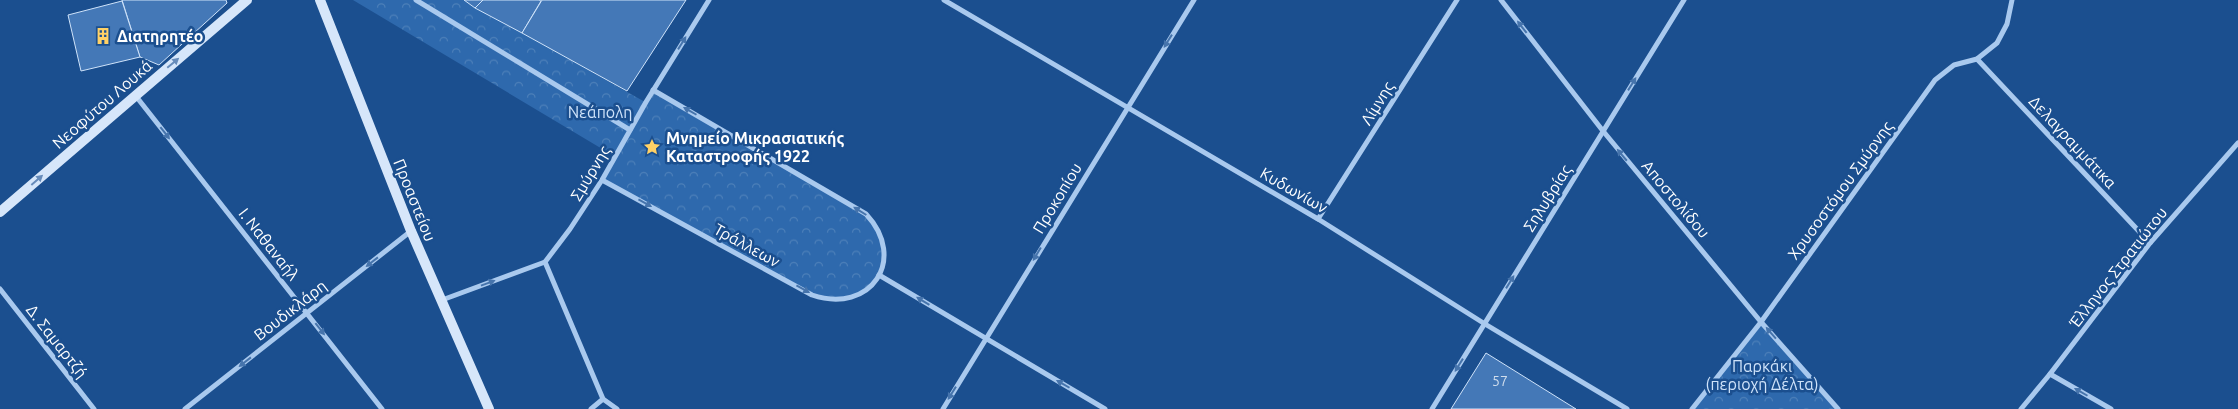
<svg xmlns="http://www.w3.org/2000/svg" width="2238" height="409" font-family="Ubuntu,sans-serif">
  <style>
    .forest { fill: url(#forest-crowns) }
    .building { fill: #4478b7; stroke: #cfe3fa }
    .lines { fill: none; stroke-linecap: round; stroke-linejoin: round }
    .street { stroke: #a9c9ee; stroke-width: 5 }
    .secondary { stroke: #d6e6fa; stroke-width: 10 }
    .oneway { fill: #4674ac }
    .oneway2 { fill: #668bba }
    .labels { text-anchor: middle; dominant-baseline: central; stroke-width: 5; stroke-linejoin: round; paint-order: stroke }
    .number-label { font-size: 14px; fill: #d0dded }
    .poi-label { font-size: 16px; font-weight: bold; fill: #fff; stroke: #1b4f8f; text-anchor: start }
    .street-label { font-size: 16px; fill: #fff; stroke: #1b4f8f }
    .park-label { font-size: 16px; fill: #cfe3fa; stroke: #1b4f8f }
  </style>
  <defs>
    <pattern id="forest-crowns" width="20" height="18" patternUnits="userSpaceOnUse" patternTransform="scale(1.25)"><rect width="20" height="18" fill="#2e69ad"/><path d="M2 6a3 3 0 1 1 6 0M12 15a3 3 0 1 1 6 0" fill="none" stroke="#4d80b9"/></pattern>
  </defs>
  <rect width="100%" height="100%" fill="#1b4f8f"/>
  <g class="forest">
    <polygon points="353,0 464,0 645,102 653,90 866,214 878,226 885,259 870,287 842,301 812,295 602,180 614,156"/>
    <polygon points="1761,322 1838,409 1692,409"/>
  </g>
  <g class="building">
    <polygon points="122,0 226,0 227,3 159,65 140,57"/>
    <polygon points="464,0 483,0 475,8"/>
    <polygon points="483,0 539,0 541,1 522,33 475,8"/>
    <polygon points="542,0 686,0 627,91 522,33"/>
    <polygon points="122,1 140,57 81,71 68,15"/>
    <polygon points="1486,353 1576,409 1451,409"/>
  </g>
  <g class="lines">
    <g class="street">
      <polyline points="416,0 630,130"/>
      <polyline points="944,0 1318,219 1485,324 1627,409"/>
      <polyline points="1501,0 1603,131 1761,322 1838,409"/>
      <polyline points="1977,59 2150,243"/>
      <polyline points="135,95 382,409"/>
      <path d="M602,180L812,295C871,315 908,259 866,214L653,90"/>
      <polyline points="1318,219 1457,0"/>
      <polyline points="545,262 603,399 617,409"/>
      <polyline points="879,275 1105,409"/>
      <polyline points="0,289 94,409"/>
      <polyline points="442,300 545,262 570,229 602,180 646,102 709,0"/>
      <polyline points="2050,374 2111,409"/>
      <polyline points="185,409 411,231"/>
      <polyline points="591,409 603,399"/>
      <polyline points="943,409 1194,0"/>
      <polyline points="1432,409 1684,0"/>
      <polyline points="1692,409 1761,322 1935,80 1954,65 1977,59 1997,43 2007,24 2012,0"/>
      <polyline points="2021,409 2050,374 2150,243 2238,143"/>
    </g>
    <g class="secondary">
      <polyline points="320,0 411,231 489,409"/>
      <polyline points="0,212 247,0"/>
    </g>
  </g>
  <defs><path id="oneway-solid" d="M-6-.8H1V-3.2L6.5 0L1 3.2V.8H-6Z" transform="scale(1.25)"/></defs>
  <g class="oneway">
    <use href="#oneway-solid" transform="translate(1522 27) rotate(-128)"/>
    <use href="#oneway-solid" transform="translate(1168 41) rotate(122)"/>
    <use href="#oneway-solid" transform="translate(682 43) rotate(-58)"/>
    <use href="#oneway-solid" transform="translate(1632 84) rotate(-58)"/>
    <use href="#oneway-solid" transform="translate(690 111) rotate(-150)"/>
    <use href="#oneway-solid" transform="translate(165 133) rotate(52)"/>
    <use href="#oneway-solid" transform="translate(1622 155) rotate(-130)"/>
    <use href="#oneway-solid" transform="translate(645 203) rotate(29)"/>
    <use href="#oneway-solid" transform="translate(860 211) rotate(-148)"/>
    <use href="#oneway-solid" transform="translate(1037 254) rotate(121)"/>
    <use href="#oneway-solid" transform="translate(372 262) rotate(142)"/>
    <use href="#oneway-solid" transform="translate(1510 282) rotate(-58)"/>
    <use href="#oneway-solid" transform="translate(488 283) rotate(-20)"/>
    <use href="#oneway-solid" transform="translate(803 289) rotate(29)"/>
    <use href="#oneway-solid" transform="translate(923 301) rotate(-149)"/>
    <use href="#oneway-solid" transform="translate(320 329) rotate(52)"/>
    <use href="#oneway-solid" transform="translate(1771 333) rotate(-131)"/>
    <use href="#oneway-solid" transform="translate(245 362) rotate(142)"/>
    <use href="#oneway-solid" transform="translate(1459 365) rotate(122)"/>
    <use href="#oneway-solid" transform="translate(1063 384) rotate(-150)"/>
    <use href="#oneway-solid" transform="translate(2081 392) rotate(-150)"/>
    <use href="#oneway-solid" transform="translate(952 393) rotate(122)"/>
  </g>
  <g class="oneway2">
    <use href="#oneway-solid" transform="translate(173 63) rotate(-40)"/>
    <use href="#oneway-solid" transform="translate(37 180) rotate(-41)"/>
  </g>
  <defs>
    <g id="building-bare" transform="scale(1.35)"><path d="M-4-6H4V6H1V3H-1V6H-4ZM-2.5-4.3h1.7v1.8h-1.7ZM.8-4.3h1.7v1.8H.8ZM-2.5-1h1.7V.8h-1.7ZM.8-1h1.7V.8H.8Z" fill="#ffd166" stroke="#1b4f8f" stroke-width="2.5" paint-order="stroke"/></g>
    <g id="sight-bare" transform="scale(1.35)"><path d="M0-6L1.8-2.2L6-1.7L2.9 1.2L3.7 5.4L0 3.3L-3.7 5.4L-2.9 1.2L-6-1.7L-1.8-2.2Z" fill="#ffd166" stroke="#1b4f8f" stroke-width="2.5" paint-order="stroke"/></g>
  </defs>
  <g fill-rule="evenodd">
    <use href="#building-bare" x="103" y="36"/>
    <use href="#sight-bare" x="652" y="147"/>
  </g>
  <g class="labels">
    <g class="number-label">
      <text x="1500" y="381">57</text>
    </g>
    <g class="poi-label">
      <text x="117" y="36">Διατηρητέο</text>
      <text x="666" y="138">Μνημείο Μικρασιατικής<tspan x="666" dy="18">Καταστροφής 1922</tspan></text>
    </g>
    <g class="street-label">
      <text transform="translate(1377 103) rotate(-58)">Λίμνης</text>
      <text transform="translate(102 104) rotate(-41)">Νεοφύτου Λουκά</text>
      <text transform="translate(2073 142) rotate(47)">Δελαγραμμάτικα</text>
      <text transform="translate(590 173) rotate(-59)">Σμύρνης</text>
      <text transform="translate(1294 190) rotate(30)">Κυδωνίων</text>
      <text transform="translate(1840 190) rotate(-54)">Χρυσοστόμου Σμύρνης</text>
      <text transform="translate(1057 198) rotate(-59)">Προκοπίου</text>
      <text transform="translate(1547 198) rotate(-58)">Σηλυβρίας</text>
      <text transform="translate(1676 199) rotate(50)">Αποστολίδου</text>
      <text transform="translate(415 200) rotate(68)">Προαστείου</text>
      <text transform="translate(269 244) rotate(52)">Ι. Ναθαναήλ</text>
      <text transform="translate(747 245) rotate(29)">Τράλλεων</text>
      <text transform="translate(2118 267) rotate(-52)">Έλληνος Στρατιώτου</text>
      <text transform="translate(290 310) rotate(-38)">Βουδικλάρη</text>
      <text transform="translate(57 341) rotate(52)">Δ. Σαμαρτζή</text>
    </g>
    <g class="park-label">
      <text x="600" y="112">Νεάπολη</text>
      <text x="1762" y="366">Παρκάκι<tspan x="1762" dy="18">(περιοχή Δέλτα)</tspan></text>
    </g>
  </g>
</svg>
